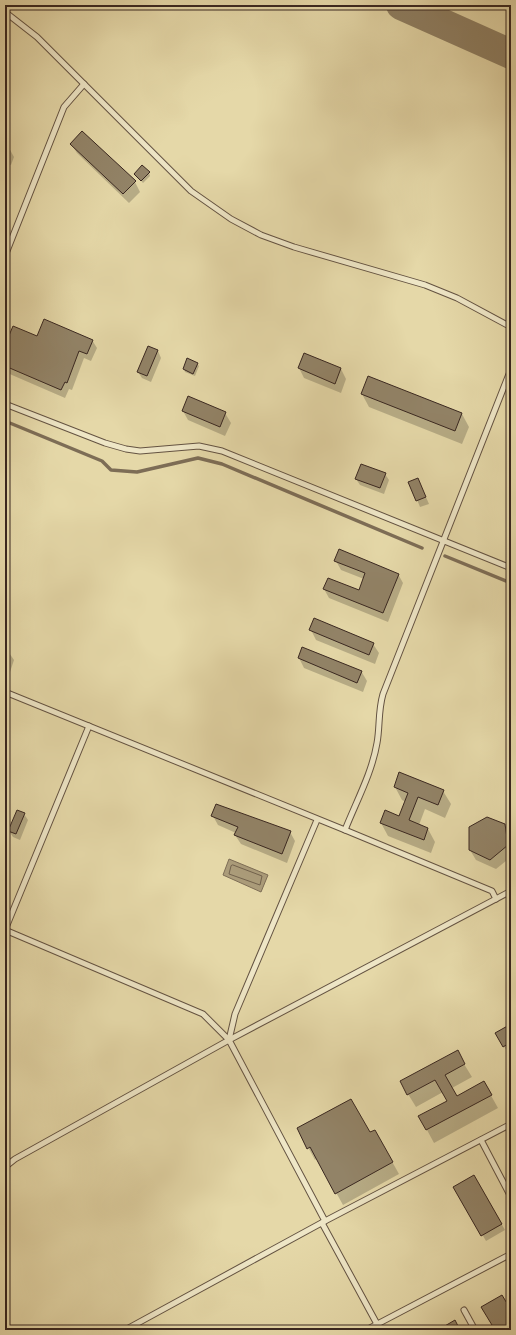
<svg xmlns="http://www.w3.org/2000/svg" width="516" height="1335" font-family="'Libre Bodoni',serif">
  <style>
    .water { fill: #ab9c7a; stroke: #7d6d56 }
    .shadow { fill: #0003 }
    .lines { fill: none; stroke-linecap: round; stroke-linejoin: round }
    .shore { stroke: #72624d; stroke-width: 1 }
    .stream { stroke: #7d6d56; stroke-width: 3.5 }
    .taxiway { stroke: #8f8064; stroke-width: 30 }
    .building { fill: #928367; stroke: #392720 }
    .service-casing { stroke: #645342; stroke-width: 7 }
    .service { stroke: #eee6c6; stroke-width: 5 }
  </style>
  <rect width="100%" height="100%" fill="#e5d8a8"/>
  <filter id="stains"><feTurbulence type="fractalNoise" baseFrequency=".005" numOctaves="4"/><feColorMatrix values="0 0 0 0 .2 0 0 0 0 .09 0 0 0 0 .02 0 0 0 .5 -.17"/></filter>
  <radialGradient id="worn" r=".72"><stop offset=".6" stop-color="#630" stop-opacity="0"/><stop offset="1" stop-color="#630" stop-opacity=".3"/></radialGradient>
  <polygon class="water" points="229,859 268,875 261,892 223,875"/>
  <g class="shadow">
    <polygon points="82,132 135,182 140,192 129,203 77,153 71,144"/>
    <polygon points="5,146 9,148 14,157 11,165 5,163"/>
    <polygon points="149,173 150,176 143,183 137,176"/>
    <polygon points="37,337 92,340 97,348 91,361 84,358 72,390 69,389 65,398 5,372 5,347"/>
    <polygon points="148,347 158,351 161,358 151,382 142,378 138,372"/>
    <polygon points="304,354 341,369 346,379 341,393 304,378 299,368"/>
    <polygon points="197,364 199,366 195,376 185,372 184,369"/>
    <polygon points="362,394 462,414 469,427 462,444 369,407"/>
    <polygon points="183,411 225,413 231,423 225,436 188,420"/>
    <polygon points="385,474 389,480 384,494 360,485 356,479"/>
    <polygon points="418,479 429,504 420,507 410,482"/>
    <polygon points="336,561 398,574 403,583 388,622 329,598 324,589 359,591 364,579 341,570"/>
    <polygon points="311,630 373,644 379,653 375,664 316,640"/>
    <polygon points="5,647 14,660 9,675 5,673"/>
    <polygon points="299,658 361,671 367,681 363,692 304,668"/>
    <polygon points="395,787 443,791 451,804 445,818 425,809 419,825 428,829 435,842 431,853 388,836 381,823 400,817 406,802 402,800"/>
    <polygon points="24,814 28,820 20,840 13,837 9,831"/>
    <polygon points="213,816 290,832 295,841 287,863 241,844 235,835 236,833 218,825"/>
    <polygon points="504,825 510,835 511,857 496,869 476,860 470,850"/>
    <polygon points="511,1025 511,1059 504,1046"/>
    <polygon points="464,1064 472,1077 452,1088 457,1097 484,1083 498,1108 434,1143 420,1117 448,1102 443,1092 416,1107 408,1094"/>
    <polygon points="298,1129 370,1134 381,1142 399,1174 343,1205 317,1158 315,1160"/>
    <polygon points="474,1176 505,1230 486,1241 455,1187"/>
  </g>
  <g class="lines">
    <polygon class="shore" points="233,865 262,876 260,885 229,874 231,866"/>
    <g class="stream">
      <polyline points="5,421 102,461 111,470 137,472 198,458 222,464 422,548"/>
      <polyline points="445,556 511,583"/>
    </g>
    <polyline class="taxiway" points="401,5 511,54"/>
  </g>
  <g class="building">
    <polygon points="82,131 136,181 123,194 70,144"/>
    <polygon points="142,165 150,172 141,181 134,174"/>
    <polygon points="44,319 93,340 87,354 79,351 67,383 65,382 61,390 5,366 5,345 13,326 37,336"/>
    <polygon points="148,346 158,350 147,376 137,372"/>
    <polygon points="304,353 341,368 335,384 298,368"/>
    <polygon points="187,358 198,363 193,374 183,369"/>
    <polygon points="368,376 462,413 455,431 361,394"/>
    <polygon points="188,396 226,412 220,427 182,411"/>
    <polygon points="361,464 386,473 380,488 355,479"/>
    <polygon points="418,478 426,497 416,501 408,482"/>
    <polygon points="339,549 399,574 383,613 323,589 328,578 359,590 365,573 334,561"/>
    <polygon points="314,618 374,643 369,655 309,630"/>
    <polygon points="302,647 362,671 357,683 298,658"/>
    <polygon points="399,772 444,790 438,805 418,797 409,820 428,828 424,840 380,823 385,810 399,816 408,793 394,787"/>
    <polygon points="216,804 291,831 282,854 234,835 238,827 211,816"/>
    <polygon points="17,810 25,813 16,834 8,831"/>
    <polygon points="487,817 505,824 508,845 490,860 469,850 469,827"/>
    <polygon points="511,1024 511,1042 503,1047 495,1033"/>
    <polygon points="458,1050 465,1064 445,1075 457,1096 484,1081 492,1095 426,1130 418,1116 447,1101 435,1080 407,1095 400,1081"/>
    <polygon points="351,1099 370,1132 375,1130 393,1162 335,1194 310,1147 307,1149 297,1128"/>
    <polygon points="474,1175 502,1224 481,1236 453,1187"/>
    <polygon points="502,1295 511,1310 511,1330 495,1330 481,1307"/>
    <polygon points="455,1320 460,1330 438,1330"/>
  </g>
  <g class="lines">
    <g class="service-casing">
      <g id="service">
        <polyline points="5,12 37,37 191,191 231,219 261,235 294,247 425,285 457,298 511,327"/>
        <polyline points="5,256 64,107 84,84"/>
        <polyline points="5,404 105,443 126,449 140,451 199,446 222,451 511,568"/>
        <polyline points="5,692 345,830 492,891 496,899"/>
        <path d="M345,830C356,802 372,773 377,743C380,727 378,711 383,694L511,369"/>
        <polyline points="5,930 203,1014 229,1040 325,1221"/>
        <polyline points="5,930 89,726"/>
        <polyline points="229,1040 235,1014 317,820"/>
        <polyline points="481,1140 511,1197"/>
        <polyline points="5,1167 15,1159 229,1040 511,891"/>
        <polyline points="322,1223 377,1324"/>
        <polyline points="464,1310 475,1330"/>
        <polyline points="125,1330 325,1221 511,1124"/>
        <polyline points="366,1330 511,1254"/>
      </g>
    </g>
    <use href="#service" class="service"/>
  </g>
  <rect width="516" height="1335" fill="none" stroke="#e5d8a8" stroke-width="20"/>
  <rect x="6" y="6" width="504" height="1323" fill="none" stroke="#392720" stroke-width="2"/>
  <rect x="10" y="10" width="496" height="1315" fill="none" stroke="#392720"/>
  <rect width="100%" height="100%" filter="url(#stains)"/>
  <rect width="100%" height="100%" fill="url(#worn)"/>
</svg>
